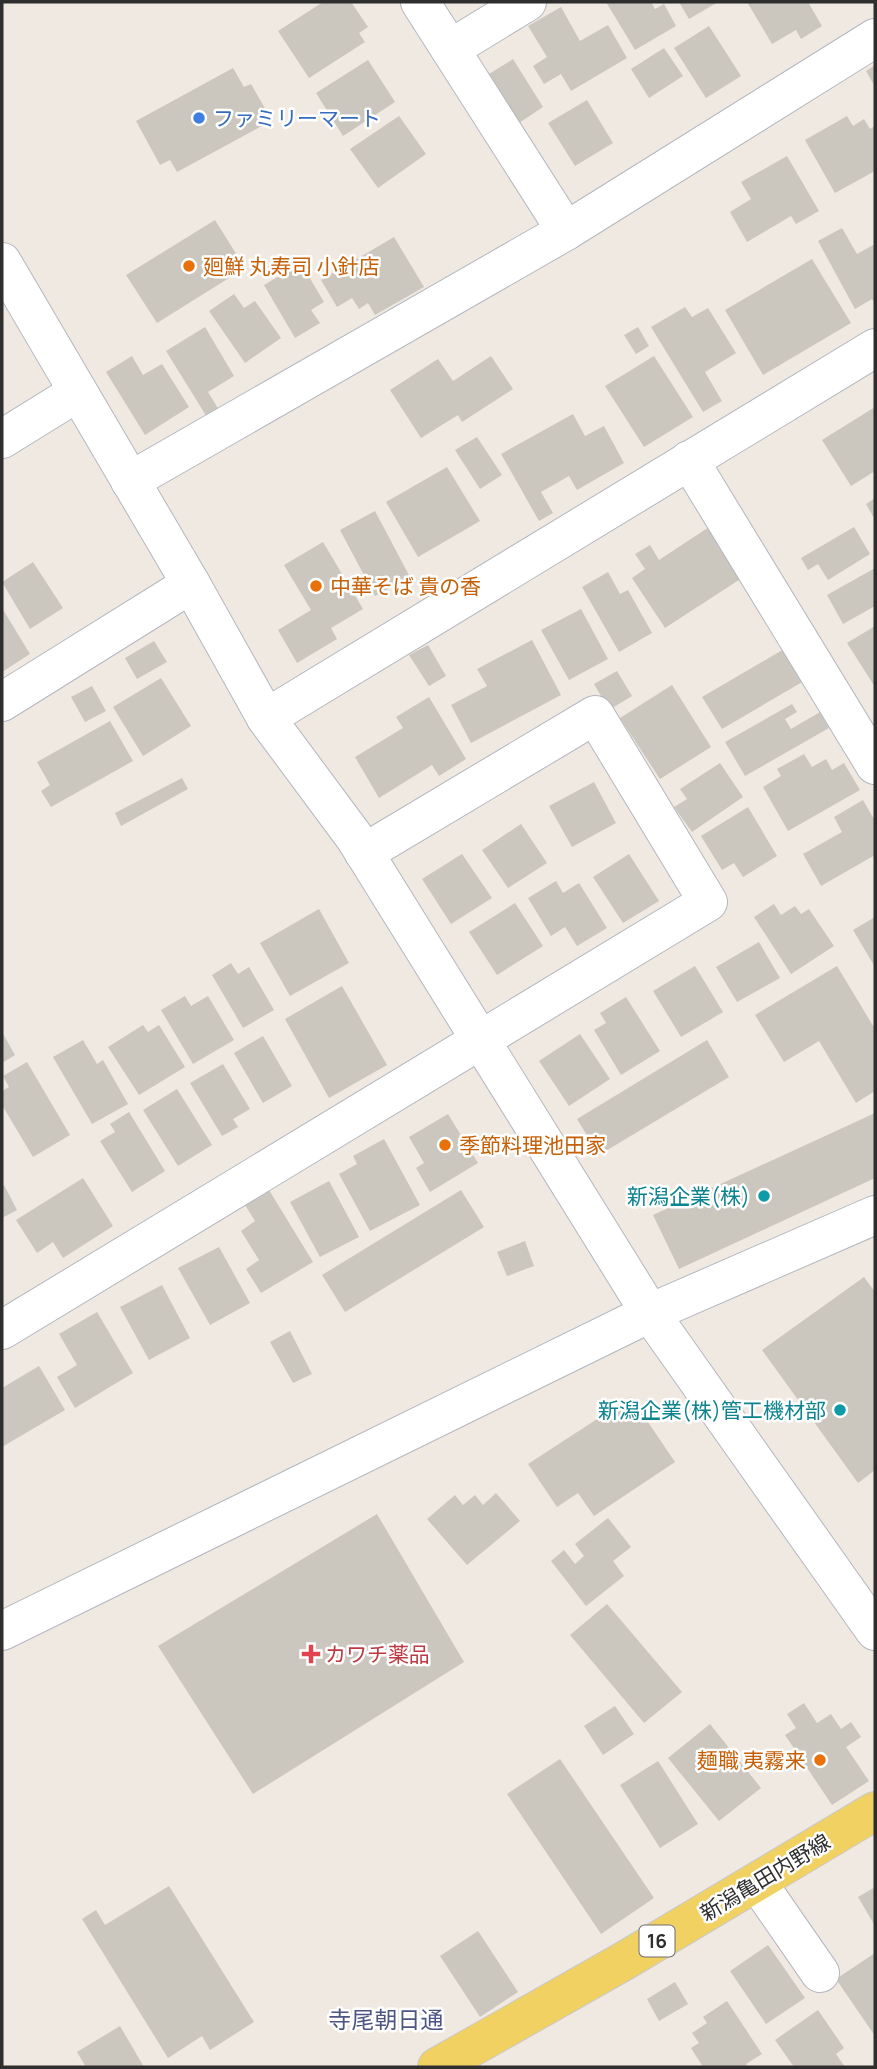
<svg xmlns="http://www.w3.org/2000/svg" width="877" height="2069" font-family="Manrope,'Noto Sans JP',sans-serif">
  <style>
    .building { fill: #cbc7bf }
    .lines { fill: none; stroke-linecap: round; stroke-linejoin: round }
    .street-casing { stroke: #b4b7c1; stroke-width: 40 }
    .secondary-casing { stroke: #b4b7c1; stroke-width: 40 }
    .primary-casing { stroke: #c9c9c9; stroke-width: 40 }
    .street { stroke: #fff; stroke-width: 38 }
    .secondary { stroke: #fff; stroke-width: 38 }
    .primary { stroke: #f2d163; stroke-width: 38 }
    .shop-dot { fill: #3f7fe0; stroke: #fff; stroke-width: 2.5 }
    .food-dot { fill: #e8710a; stroke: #fff; stroke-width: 2.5 }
    .culture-dot { fill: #0f9aa8; stroke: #fff; stroke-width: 2.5 }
    .health-dot { fill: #e0444e; stroke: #fff; stroke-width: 2.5 }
    .labels { text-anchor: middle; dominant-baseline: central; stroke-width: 5; stroke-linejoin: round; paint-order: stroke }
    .shield { fill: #fff; stroke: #6d6d6d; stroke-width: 2 }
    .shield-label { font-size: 19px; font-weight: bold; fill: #2e2e2e }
    .shop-label { font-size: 21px; fill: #366cbe; stroke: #fff; text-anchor: start }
    .food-label { font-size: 21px; fill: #c56008; stroke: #fff; text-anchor: start }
    .culture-label { font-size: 21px; fill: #0d838f; stroke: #fff; text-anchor: end }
    .health-label { font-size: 21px; fill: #be3a42; stroke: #fff; text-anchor: start }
    .street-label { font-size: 21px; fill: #2e2e2e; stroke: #fff }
    .neighbourhood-label { font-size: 23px; fill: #4d5680; stroke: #fff }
  </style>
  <rect width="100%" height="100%" fill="#efe9e1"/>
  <g class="building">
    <polygon points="323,2 351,2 368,27 359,33 365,42 309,78 278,31"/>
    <polygon points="606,2 651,2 655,9 664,4 676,26 635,50"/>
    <polygon points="679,2 718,2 689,19"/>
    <polygon points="747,2 808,2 822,26 801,39 796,30 772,44"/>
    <polygon points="561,7 580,41 608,25 627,58 571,91 561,74 544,84 533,66 547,57 528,26"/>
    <polygon points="709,26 741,76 706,98 674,48"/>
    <polygon points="664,48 683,76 649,98 631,69"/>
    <polygon points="513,59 543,107 519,123 489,74"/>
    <polygon points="368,60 395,102 343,136 316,93"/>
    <polygon points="875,65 875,87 866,71"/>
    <polygon points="233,68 244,87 251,84 266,110 256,116 262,126 177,172 170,160 160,165 136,121"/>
    <polygon points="587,100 613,143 575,166 548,123"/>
    <polygon points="399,116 426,154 378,188 350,149"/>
    <polygon points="847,116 853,126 864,119 870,129 875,126 875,171 835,193 805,140"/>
    <polygon points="787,156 819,211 796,224 791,216 747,242 730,212 751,199 741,182"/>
    <polygon points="215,220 245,268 157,323 126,275"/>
    <polygon points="842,228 857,254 875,244 875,304 872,299 855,309 818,241"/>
    <polygon points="394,237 424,287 375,315 368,303 359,309 352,298 337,307 321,280"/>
    <polygon points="812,259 851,323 763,375 725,310"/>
    <polygon points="301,263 324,302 311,310 320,323 295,338 264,285"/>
    <polygon points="234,294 244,308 255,301 281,338 245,363 209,311"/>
    <polygon points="685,307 692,317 708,308 736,353 705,372 722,401 703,412 651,327"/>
    <polygon points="205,327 234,376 208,392 222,415 210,422 166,351"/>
    <polygon points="638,327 649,346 636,354 624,335"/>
    <polygon points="132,356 143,375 162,364 189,407 145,435 106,372"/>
    <polygon points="491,356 513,389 462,422 458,415 421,438 390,390 438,359 453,381"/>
    <polygon points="654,356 693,417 644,447 605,386"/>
    <polygon points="875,407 875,471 851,486 822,440"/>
    <polygon points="573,414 585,436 604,426 624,463 577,490 569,476 541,492 553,513 539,521 501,454"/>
    <polygon points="477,437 502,475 480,489 455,450"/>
    <polygon points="447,467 480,521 418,557 386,502"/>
    <polygon points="875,498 875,520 866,504"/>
    <polygon points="375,511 410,577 375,596 340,530"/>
    <polygon points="709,527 742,578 665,628 632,578 645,569 635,554 650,545 659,560"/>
    <polygon points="854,527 870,554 828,580 818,564 808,570 801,558"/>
    <polygon points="323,542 363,609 331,628 337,639 297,663 278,630 311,610 284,565"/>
    <polygon points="33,562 63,608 30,629 2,582"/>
    <polygon points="875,568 875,606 843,624 827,595"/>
    <polygon points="608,572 620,594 628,590 652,633 619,652 582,587"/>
    <polygon points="2,608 30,654 2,672"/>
    <polygon points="581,609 608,659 569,680 541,630"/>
    <polygon points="875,626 875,687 847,643"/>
    <polygon points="532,640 561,695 471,743 451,705 487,686 477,669"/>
    <polygon points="154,641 167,662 137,679 125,658"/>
    <polygon points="428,645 446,676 429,686 409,655"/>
    <polygon points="784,649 804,681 722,729 702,697"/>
    <polygon points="617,671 632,696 609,710 594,684"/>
    <polygon points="161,678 191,726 143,756 113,707"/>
    <polygon points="672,685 711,747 660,779 620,718"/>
    <polygon points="92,686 106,711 85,722 71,697"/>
    <polygon points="429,697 466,759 439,776 432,765 379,798 355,757 403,728 396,717"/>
    <polygon points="792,704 797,712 785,719 791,729 820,712 829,728 745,776 725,742"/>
    <polygon points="110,721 133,761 51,807 41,791 50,785 37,762"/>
    <polygon points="804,754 812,767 826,759 832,770 844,763 860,790 788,831 763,787 781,776 777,769"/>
    <polygon points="720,763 743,797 692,832 674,807 687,799 680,789"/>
    <polygon points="182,778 188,789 121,826 115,813"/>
    <polygon points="594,782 616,823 572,847 549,806"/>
    <polygon points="863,800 875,821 875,855 821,886 803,854 842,832 834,817"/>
    <polygon points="748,807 777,856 743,877 734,863 722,870 701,836"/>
    <polygon points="521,824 547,863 508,888 482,850"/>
    <polygon points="462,854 492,898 451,924 422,879"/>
    <polygon points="629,854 659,901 623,923 593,877"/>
    <polygon points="556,881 563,893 579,883 607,928 577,946 565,927 551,936 528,898"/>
    <polygon points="515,903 543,946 497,975 469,932"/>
    <polygon points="774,904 781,915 795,906 801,914 809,909 834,946 791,974 754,917"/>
    <polygon points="319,909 349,963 290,996 260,943"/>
    <polygon points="875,917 875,967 853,930"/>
    <polygon points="759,942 780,978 737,1002 716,967"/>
    <polygon points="231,963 238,974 249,967 274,1010 243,1028 212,975"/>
    <polygon points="695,966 723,1012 681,1037 653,991"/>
    <polygon points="837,966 875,1029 875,1091 856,1103 819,1041 784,1062 755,1015"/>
    <polygon points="342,986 387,1065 329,1098 285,1019"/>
    <polygon points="185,996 191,1006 208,996 234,1040 193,1064 161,1010"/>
    <polygon points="626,997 660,1051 621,1075 594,1030 606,1023 600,1013"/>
    <polygon points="143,1025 148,1032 159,1025 185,1067 139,1095 108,1047"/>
    <polygon points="2,1032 15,1055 2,1063"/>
    <polygon points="580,1034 610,1079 569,1106 539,1061"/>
    <polygon points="263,1036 292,1086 263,1103 234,1053"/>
    <polygon points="83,1040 97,1064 103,1060 128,1104 92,1124 53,1057"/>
    <polygon points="707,1040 729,1077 599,1155 577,1119"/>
    <polygon points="27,1062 70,1135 33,1157 2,1105 2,1091 9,1087 3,1076"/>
    <polygon points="223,1064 250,1109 233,1119 238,1127 222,1136 190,1083"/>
    <polygon points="177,1089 212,1145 178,1166 143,1110"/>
    <polygon points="129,1112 165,1171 132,1192 100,1141 115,1132 110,1124"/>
    <polygon points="875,1113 875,1178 679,1269 653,1215"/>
    <polygon points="448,1114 478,1163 430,1192 416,1168 424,1163 409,1137"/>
    <polygon points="384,1139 420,1205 370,1231 339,1174 357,1164 353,1156"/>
    <polygon points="83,1178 113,1226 63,1258 53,1242 37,1253 16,1220"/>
    <polygon points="329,1181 359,1237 320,1257 290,1202"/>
    <polygon points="4,1185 17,1210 2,1218 2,1186"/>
    <polygon points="269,1190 313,1262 261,1293 246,1269 259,1260 241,1231 255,1221 245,1205"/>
    <polygon points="461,1190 484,1227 345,1312 322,1275"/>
    <polygon points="525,1241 534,1266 507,1276 497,1252"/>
    <polygon points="219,1247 250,1303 210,1325 178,1268"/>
    <polygon points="864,1277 875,1292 875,1470 858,1483 762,1350"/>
    <polygon points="162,1285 190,1338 149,1360 120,1307"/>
    <polygon points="97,1312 133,1373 75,1408 57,1377 77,1365 59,1334"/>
    <polygon points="290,1331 312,1374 293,1383 270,1342"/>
    <polygon points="39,1366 65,1410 2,1447 2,1388"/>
    <polygon points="631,1397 675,1462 594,1516 578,1493 557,1507 528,1464"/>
    <polygon points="496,1493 520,1521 467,1565 427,1519 455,1495 463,1505 475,1495 483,1505"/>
    <polygon points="377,1514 464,1662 253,1794 158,1646"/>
    <polygon points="608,1518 631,1547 613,1561 624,1576 586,1606 551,1561 564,1550 575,1564 584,1556 575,1544"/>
    <polygon points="607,1604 682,1692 644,1723 570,1635"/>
    <polygon points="804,1703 817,1723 831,1714 841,1729 851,1722 861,1737 846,1747 869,1781 832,1805 785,1735 796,1728 787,1714"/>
    <polygon points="615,1706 634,1734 603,1755 584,1726"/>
    <polygon points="710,1724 761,1788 719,1821 668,1758"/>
    <polygon points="560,1759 654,1898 601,1934 507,1794"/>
    <polygon points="658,1761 698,1824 660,1848 620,1785"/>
    <polygon points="169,1886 254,2022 210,2050 202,2036 168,2058 82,1919 96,1910 105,1925"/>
    <polygon points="875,1887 875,1926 858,1897"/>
    <polygon points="478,1931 518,1992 480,2017 440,1956"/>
    <polygon points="768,1945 805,1998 766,2024 730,1971"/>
    <polygon points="875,1953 875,2036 836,1979"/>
    <polygon points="675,1982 688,2004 659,2021 647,1999"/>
    <polygon points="727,2001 762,2054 746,2064 748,2067 703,2067 691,2048 699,2043 692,2033 707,2023 703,2017"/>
    <polygon points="818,2010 844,2048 836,2054 845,2067 794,2067 775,2040"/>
    <polygon points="120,2026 144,2067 86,2067 77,2052"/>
  </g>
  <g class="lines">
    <g class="street-casing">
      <g id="street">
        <polyline points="420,2 566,231"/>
        <polyline points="450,49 527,2"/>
        <polyline points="2,439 78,392"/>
        <polyline points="689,460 875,765"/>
        <polyline points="130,481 566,231 875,38"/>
        <polyline points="2,702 191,584"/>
        <polyline points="266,718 875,348"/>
        <polyline points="2,1330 708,902 595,715 364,853"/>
        <polyline points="2,1631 650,1313 875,1215"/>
        <polyline points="757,1882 820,1973"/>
      </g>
    </g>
    <g class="secondary-casing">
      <polyline id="secondary" points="2,262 191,584 266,718 355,838 650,1313 875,1631"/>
    </g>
    <g class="primary-casing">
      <polyline id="primary" points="437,2067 624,1961 875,1811"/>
    </g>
    <use href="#street" class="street"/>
    <use href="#secondary" class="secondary"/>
    <use href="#primary" class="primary"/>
  </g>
  <circle class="shop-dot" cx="199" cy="118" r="7"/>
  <g class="food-dot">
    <circle cx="189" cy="266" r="7"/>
    <circle cx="316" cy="586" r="7"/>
    <circle cx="445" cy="1145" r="7"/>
    <circle cx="820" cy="1760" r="7"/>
  </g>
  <g class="culture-dot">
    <circle cx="764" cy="1196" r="7"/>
    <circle cx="840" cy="1410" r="7"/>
  </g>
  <path class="health-dot" d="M307.5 1643.5h7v7h7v7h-7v7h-7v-7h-7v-7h7z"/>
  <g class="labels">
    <rect class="shield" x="639.5" y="1925.5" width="35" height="31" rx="5"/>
    <g class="shield-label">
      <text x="657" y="1941">16</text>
    </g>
    <g class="shop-label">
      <text x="213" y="118">ファミリーマート</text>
    </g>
    <g class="food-label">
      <text x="203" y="266">廻鮮 丸寿司 小針店</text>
      <text x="330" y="586">中華そば 貴の香</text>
      <text x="459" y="1145">季節料理池田家</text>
      <text x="806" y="1760" text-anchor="end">麺職 夷霧来</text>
    </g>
    <g class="culture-label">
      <text x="750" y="1196">新潟企業(株)</text>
      <text x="826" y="1410">新潟企業(株)管工機材部</text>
    </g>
    <g class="health-label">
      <text x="325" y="1654">カワチ薬品</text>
    </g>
    <g class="street-label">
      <text transform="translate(765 1877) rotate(-31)">新潟亀田内野線</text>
    </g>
    <g class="neighbourhood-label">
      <text x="386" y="2019">寺尾朝日通</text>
    </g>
  </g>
  <rect width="877" height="2069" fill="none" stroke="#2e2e2e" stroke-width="7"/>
</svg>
